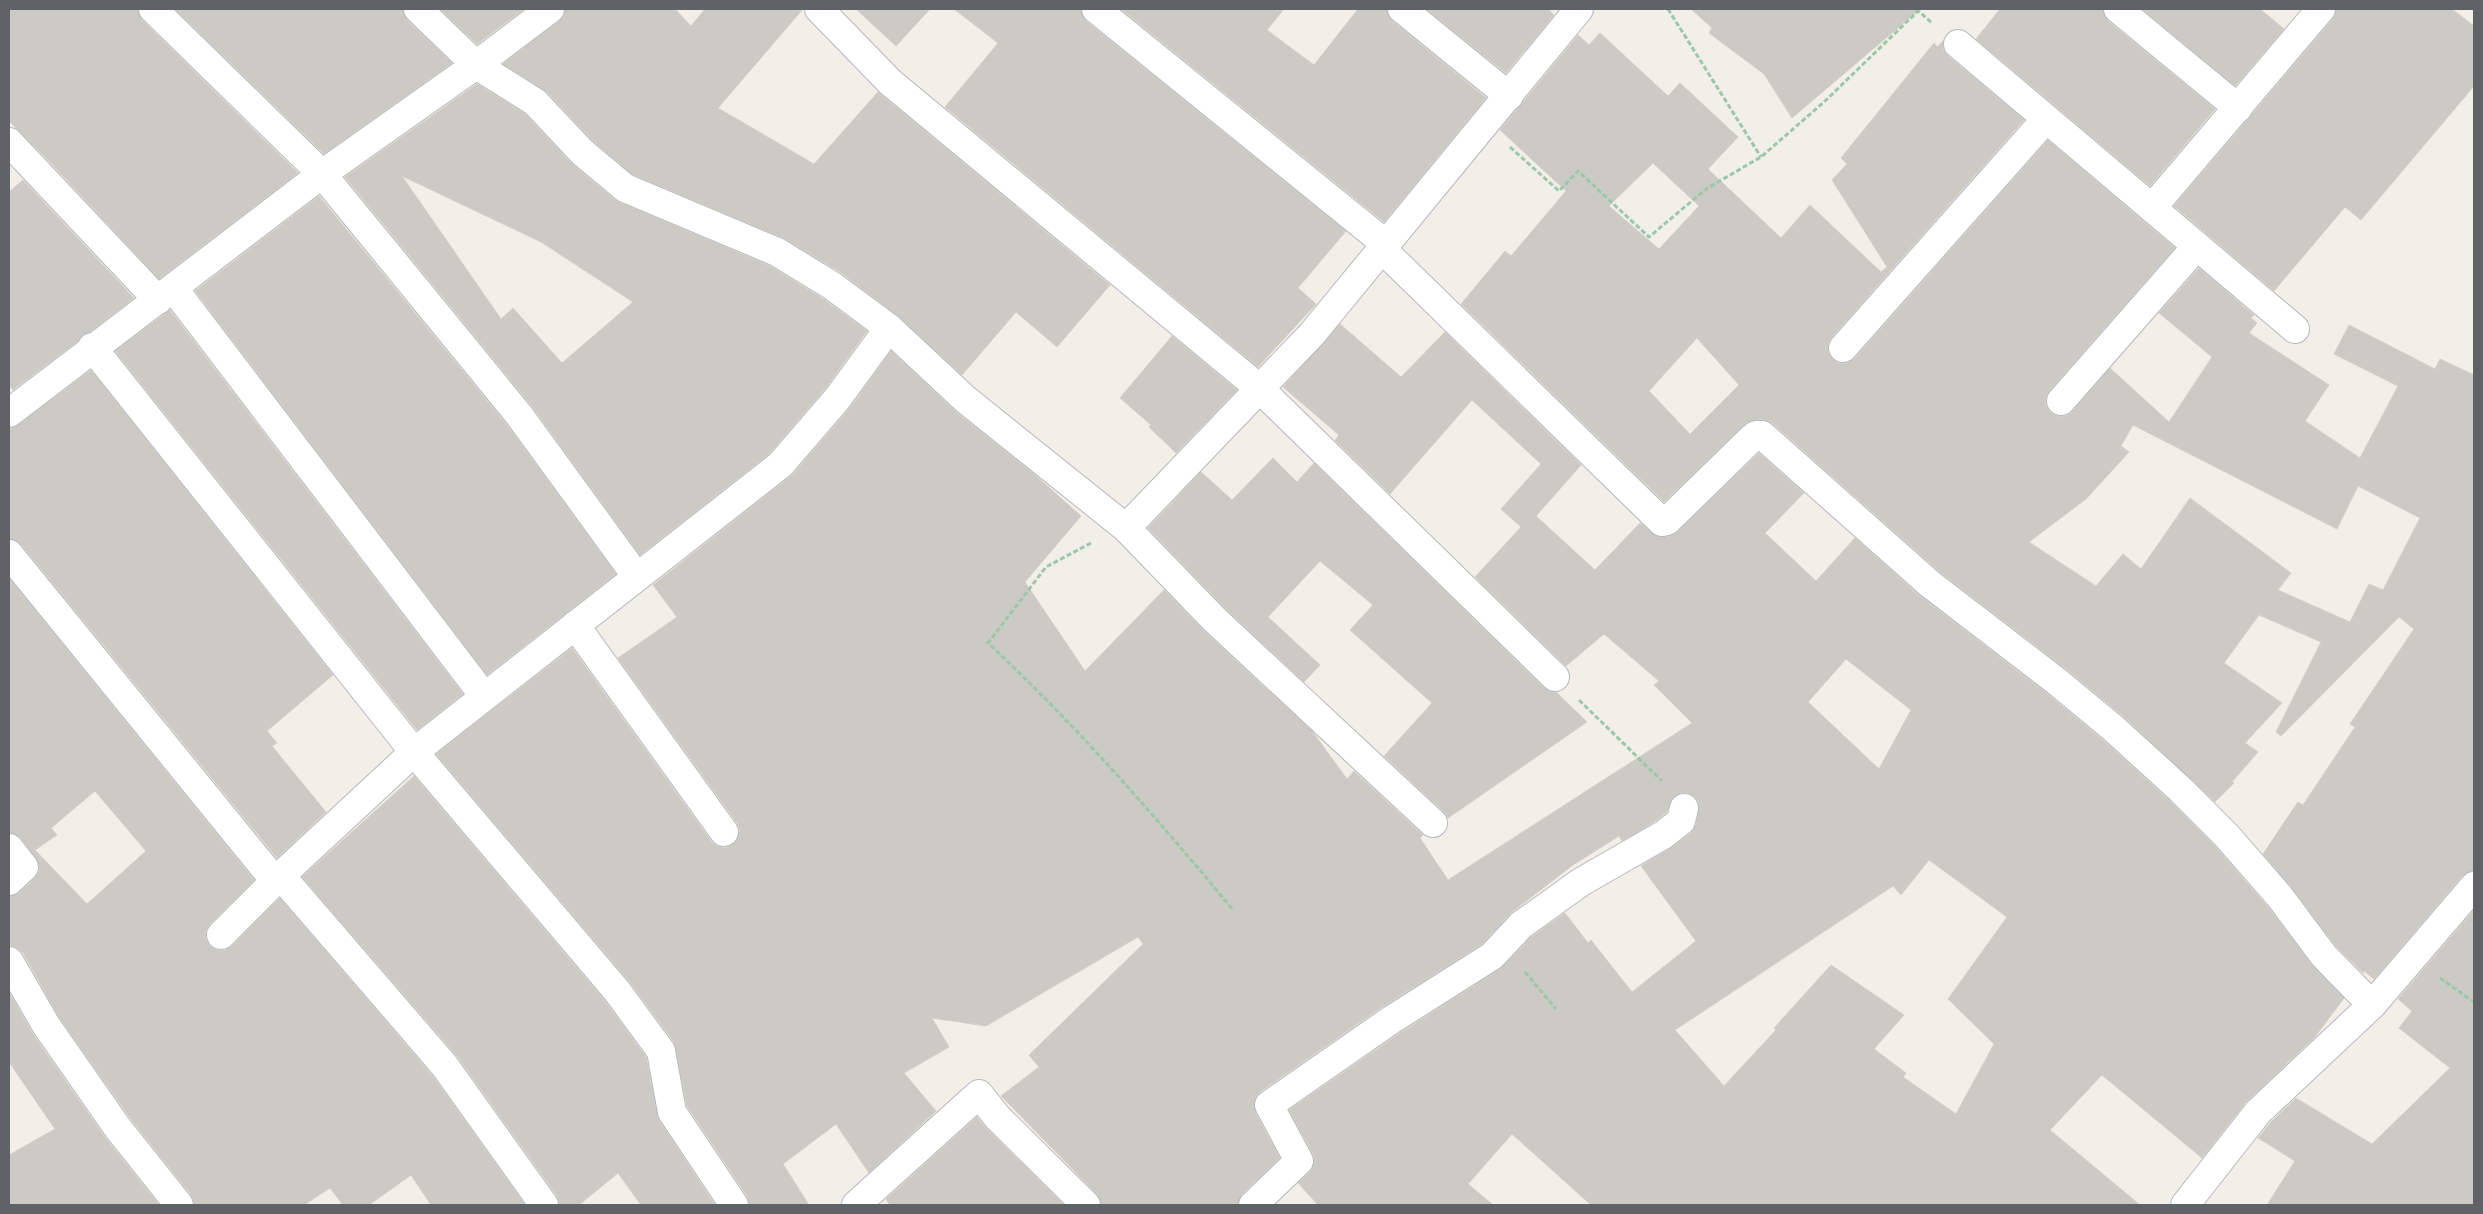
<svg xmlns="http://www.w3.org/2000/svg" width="2483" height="1214" font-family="'Open Sans',sans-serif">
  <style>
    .building { fill: #cccac5; stroke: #d6d1c6; fill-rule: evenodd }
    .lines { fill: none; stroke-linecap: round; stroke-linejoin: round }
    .street-casing { stroke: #b5b8bc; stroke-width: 30 }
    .path { stroke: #9cc7a9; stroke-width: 3; stroke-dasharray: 5 2.5; stroke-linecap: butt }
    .street { stroke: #fff; stroke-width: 28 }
  </style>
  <rect width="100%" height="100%" fill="#f1efe8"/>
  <g class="building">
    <polygon points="9,9 138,9 142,20 298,173 159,279 47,159 9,121"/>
    <polygon points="175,9 403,9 407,20 452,63 324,154"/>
    <polygon points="440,9 524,9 477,44"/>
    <polygon points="565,9 675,9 691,26 705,9 803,9 718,108 814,164 878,92 1110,285 1057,347 1016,312 962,375 898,316 840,272 785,239 633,175 593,141 546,91 503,64 559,21 564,16"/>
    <polygon points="856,9 930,9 896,46"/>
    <polygon points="954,9 1081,9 1086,21 1346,231 1298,288 1316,304 1258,367 945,107 998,43"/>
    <polygon points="1121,9 1284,9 1267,30 1314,65 1358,9 1387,9 1392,21 1486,98 1384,222"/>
    <polygon points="1426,9 1548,9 1554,15 1506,73"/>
    <polygon points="1691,9 1920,9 1792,118 1764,74 1709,33 1712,28"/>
    <polygon points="2000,9 2103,9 2108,21 2215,109 2150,186 1976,39"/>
    <polygon points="2142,9 2260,9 2284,29 2235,86"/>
    <polygon points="2336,9 2452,9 2474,26 2474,86 2361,220 2345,207 2274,291 2174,206 2333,19"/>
    <path d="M1600,33L1668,96L1680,83L1738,137L1708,169L1781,238L1810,205L1881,272L1887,267L1832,180L1847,164L1841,158L1934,43L1937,47L1943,41V49L1948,56L2024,120L1831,338L1828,344V352L1832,359L1839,363H1847L1855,358L2048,140L2175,248L2049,391L2046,397V406L2051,413L2057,416H2066L2072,412L2110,368L2169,422L2212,357L2159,313L2199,268L2254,315L2251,318L2257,323L2249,333L2329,385L2305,421L2360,458L2398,386L2334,354L2349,325L2435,369L2440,359L2474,375V871L2462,876L2374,979L2364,971L2363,973L2336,946L2292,888L2263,854L2298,802L2303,805L2355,727L2350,724L2414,629L2399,617L2281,736L2276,732L2321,642L2259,615L2224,663L2282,703L2245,743L2258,752L2232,782L2234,783L2215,802L2123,716L2065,668L1940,572L1772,423L1762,419L1746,423L1664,502L1461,304L1505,251L1511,256L1566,191L1500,130L1578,35L1589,45ZM1653,163L1699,206L1659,249L1609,206ZM1697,338L1739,385L1690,434L1649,391ZM2133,425L2337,529L2358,486L2420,518L2383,590L2369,584L2350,622L2278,590L2291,573L2190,498L2141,569L2123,554L2096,586L2029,542L2086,499L2129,452L2121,446Z"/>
    <path d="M477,84L525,114L571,163L615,200L770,266L822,298L867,331L825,389L769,454L640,555L531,405L345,177ZM402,176L541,242L633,302L562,363L513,308L501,319Z"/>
    <polygon points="23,180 134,298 90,332 83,335 78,341 13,390 9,385 9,192"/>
    <polygon points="319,196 507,425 616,574 487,675 195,291"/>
    <polygon points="170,310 463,694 417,730 115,351"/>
    <path d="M1340,324L1401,377L1445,332L1581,465L1536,516L1595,570L1640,523L1658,537L1670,536L1677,532L1759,453L1804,493L1765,533L1816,581L1855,538L1920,596L2045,692L2103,740L2170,801L2215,846L2268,907L2312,965L2344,998L2315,1037L2246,1102L2202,1158L2102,1075L2050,1130L2140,1205H1591L1512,1134L1468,1184L1493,1205H1318L1298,1183L1310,1172L1314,1163L1313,1154L1289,1110L1400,1033L1500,969L1531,937L1565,913L1588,943L1591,940L1632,992L1696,941L1641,866L1672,847L1691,833L1696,825L1699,803L1694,796L1687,793H1680L1672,798L1667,812L1654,822L1622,841L1619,836L1573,865L1512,912L1482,944L1382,1007L1260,1092L1255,1098V1112L1280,1158L1242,1194L1238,1205H1101L1097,1194L1001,1096L1039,1067L1029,1055L1143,944L1138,937L986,1026L932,1018L949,1047L904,1073L936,1111L869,1173L836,1124L783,1164L809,1205H749L747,1196L687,1106L674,1042L629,981L436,754L572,648L711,841L717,846L725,848L733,844L738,838L740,831L737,823L618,658L677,617L653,585L792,475L849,409L891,351L955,411L1034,474L1081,516L1025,582L1085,671L1164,590L1203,630L1312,731L1347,779L1354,771L1423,835L1420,838L1448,880L1692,723L1654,685L1659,681L1604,634L1566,666L1475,577L1521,527L1501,509L1541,464L1472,400L1390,494L1335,440L1339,435L1283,387ZM1846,659L1911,710L1879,769L1808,702ZM1929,860L2007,917L1948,999L1994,1044L1956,1114L1903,1077L1906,1073L1874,1049L1904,1015L1831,965L1774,1028L1776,1030L1724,1086L1675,1030L1893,886L1901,895Z"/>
    <polygon points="1172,336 1237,390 1176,453 1149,427 1151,425 1120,398"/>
    <polygon points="91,370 333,675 267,731 277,743 272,746 326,812 277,858 21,544 9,539 9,428 18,425"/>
    <polygon points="1273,458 1297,482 1314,463 1544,688 1556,692 1587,722 1448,818 1444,812 1384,756 1432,703 1350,630 1373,605 1320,561 1268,617 1320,665 1304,682 1225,608 1148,528 1201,472 1232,500"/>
    <path d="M9,578L254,880L210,924L206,931V939L210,946L217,950H225L232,946L280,898L432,1075L525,1205H431L411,1175L369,1205H343L330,1188L304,1205H194L191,1195L130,1118L59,1017L23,953L16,947L9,945V896L19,893L35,878L39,872V865L21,838L9,833ZM95,791L146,851L87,904L35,850L57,835L51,828Z"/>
    <polygon points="414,776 605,1001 646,1057 659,1120 715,1205 641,1205 618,1173 579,1205 559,1205 557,1196 457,1056 302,877"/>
    <polygon points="2474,910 2474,1205 2267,1205 2295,1161 2258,1138 2270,1123 2296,1098 2372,1144 2450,1068 2399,1028 2412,1011 2398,999"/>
    <polygon points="9,992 33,1034 104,1136 159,1205 9,1205 9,1155 55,1129 9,1062"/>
    <polygon points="977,1117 987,1129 1064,1205 890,1205 886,1199"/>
  </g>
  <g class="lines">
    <g class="street-casing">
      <g id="street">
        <polyline points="153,9 322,174 519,415 637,577"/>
        <polyline points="418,9 476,65 535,102 582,152 625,188 777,252 831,285 889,328 965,399 1126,528 1214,619 1433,823"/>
        <polyline points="819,9 890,82 1259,388 1555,677"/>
        <polyline points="1096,9 1386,244"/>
        <polyline points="1402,9 1509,96"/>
        <polyline points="2118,9 2238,108"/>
        <polyline points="1958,44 2295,329"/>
        <polyline points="9,142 158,300"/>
        <polyline points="2152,208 2321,9"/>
        <polyline points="1382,249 1662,522 1667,521 1751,439 1756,435 1762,435 1930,584 2055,680 2113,728 2181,790 2226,835 2280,897 2324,956 2372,1005"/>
        <polyline points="174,289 484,696"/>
        <polyline points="92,347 414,752 275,881 221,935"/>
        <polyline points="1843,348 2046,119"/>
        <polyline points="2061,401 2197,246"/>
        <polyline points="9,413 322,174 476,65 550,9"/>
        <polyline points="1126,528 1312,334 1579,9"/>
        <polyline points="9,554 275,881"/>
        <polyline points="575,625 724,832"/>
        <polyline points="9,848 24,867 9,881"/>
        <polyline points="281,876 444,1065 544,1205"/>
        <polyline points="9,961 46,1025 117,1127 179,1205"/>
        <polyline points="734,1205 672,1112 661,1051 617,991 414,752 780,465 837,399 889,328"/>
        <polyline points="856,1205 979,1094 998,1118 1086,1205"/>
        <polyline points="1253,1205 1299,1161 1269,1105 1391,1020 1492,956 1521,925 1581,882 1663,835 1681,821 1684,808"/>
        <polyline points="2185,1205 2258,1112 2372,1005 2474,886"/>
      </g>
    </g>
    <g class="path">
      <polyline points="1668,9 1761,157"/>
      <polyline points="1916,9 1932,23"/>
      <polyline points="1510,147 1559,191 1578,171 1649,237 1706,189 1761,157 1824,102 1918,11"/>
      <path d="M1091,543L1046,567L988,643C1076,725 1156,817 1233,910"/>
      <polyline points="1579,700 1662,781"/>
      <polyline points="1525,972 1556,1009"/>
      <polyline points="2440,978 2474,1002"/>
    </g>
    <use href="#street" class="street"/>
  </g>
  <rect width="2483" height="1214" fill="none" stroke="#5f6368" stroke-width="20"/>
</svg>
